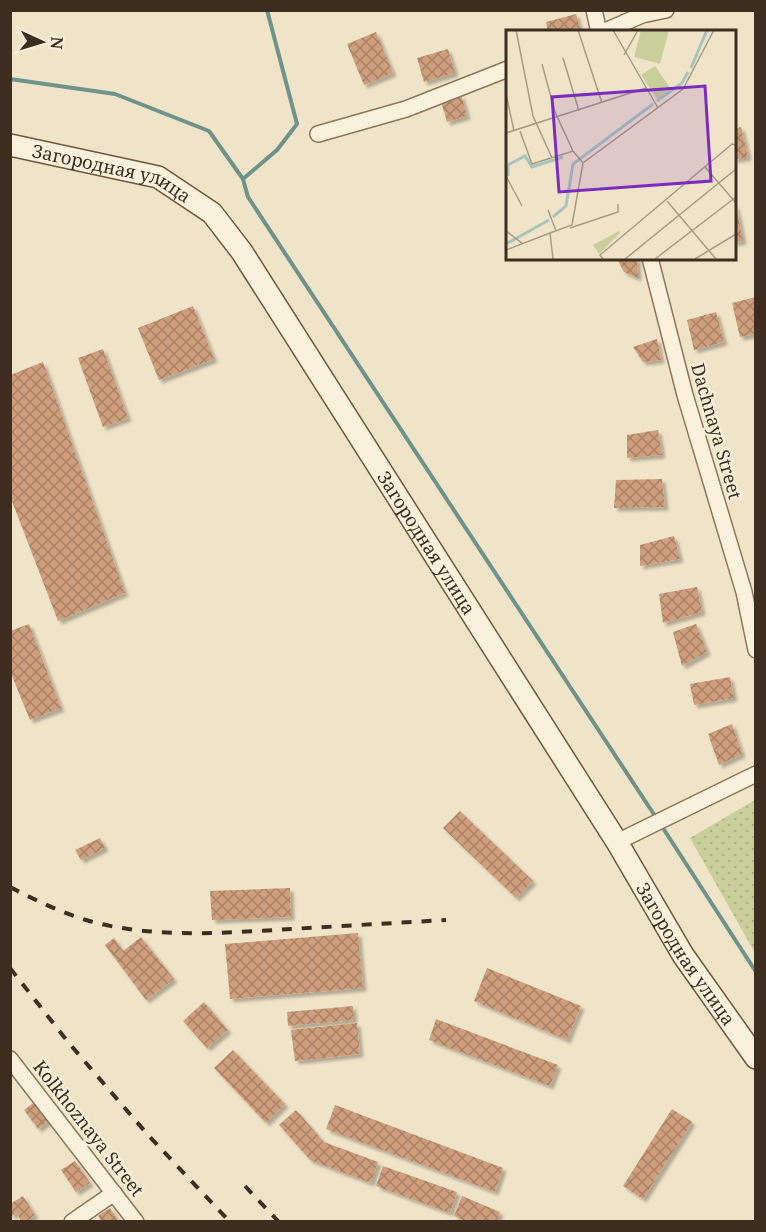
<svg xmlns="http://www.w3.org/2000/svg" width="766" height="1232" font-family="'Noto Serif',serif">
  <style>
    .green { fill: url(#green-dots) }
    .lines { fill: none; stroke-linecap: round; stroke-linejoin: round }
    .stream { stroke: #6f938a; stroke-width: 4 }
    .building { fill: url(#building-cross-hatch); filter: url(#shadow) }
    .street-casing { stroke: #8d765c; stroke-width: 18 }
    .secondary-casing { stroke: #6f573f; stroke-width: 24 }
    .street { stroke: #faf1dc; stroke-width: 15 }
    .secondary { stroke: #faf1dc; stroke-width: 21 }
    .rail { stroke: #3d2e20; stroke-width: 4; stroke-dasharray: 10 10; stroke-linecap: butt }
    .labels { text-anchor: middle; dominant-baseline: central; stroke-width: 5; stroke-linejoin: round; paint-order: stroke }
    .street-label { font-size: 18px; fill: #3d2e20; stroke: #f7eed8 }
    .inset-river { fill: none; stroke: #a9c4bc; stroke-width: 3 }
    .inset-road { fill: none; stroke: #a89b85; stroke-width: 1.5 }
    .view { fill: #7b2cbf; fill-opacity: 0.15; stroke: #7b2cbf; stroke-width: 3 }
    .inset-edge { fill: none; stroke: #3d2e20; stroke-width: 3 }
  </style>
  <defs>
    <pattern id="green-dots" width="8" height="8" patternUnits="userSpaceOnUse" patternTransform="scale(1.5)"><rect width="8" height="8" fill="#c9cf9b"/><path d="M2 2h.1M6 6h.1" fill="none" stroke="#aeb285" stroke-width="1.8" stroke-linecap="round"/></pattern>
    <pattern id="building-cross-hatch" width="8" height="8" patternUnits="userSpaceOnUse" patternTransform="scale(1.5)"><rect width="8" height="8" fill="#cf9f7d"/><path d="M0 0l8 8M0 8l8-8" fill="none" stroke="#a98266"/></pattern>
    <filter id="shadow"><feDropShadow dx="3.5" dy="3.5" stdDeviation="1.5" flood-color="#0004"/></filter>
  </defs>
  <rect width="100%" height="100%" fill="#f0e4c8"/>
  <polygon class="green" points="755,800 755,953 690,838"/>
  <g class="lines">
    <g class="stream">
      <polyline points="10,79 115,94 209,131 243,179 248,197 657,819"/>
      <polyline points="243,179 277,150 297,124 267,10"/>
      <polyline points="661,825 756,972"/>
    </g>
  </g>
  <g class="building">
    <polygon points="576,14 581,32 548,32 546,22"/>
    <polygon points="376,32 393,73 364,85 347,44"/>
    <polygon points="448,49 455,73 424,82 417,58"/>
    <polygon points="461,95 467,116 447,122 441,101"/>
    <polygon points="741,127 748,157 734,160 734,129"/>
    <polygon points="736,205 743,241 734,243 734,206"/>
    <polygon points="619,258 637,258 638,278 624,272 617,259"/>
    <polygon points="756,297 756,334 740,337 732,303"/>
    <polygon points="193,306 214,359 159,380 138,328"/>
    <polygon points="716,312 724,342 694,350 687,320"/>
    <polygon points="657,339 661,360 643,362 633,347"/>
    <polygon points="103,349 128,418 103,427 78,358"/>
    <polygon points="43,362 125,593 58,621 10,496 10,375"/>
    <polygon points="658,430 662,455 627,458 627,435"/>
    <polygon points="662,479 665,507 614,508 616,480"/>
    <polygon points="674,536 680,559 640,566 640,545"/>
    <polygon points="697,587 702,612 663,623 659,594"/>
    <polygon points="29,624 61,708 30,720 10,671 10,631"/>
    <polygon points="696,624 707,652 682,666 673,632"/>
    <polygon points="730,677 734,698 694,705 690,684"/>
    <polygon points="732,724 742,754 719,765 708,734"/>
    <polygon points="460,811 533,881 516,898 443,828"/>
    <polygon points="100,838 105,848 81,860 75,850"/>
    <polygon points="290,888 291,917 212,920 210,891"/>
    <polygon points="358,933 363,988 230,999 225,944"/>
    <polygon points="141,937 174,979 146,1000 105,945 114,938 123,951"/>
    <polygon points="487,968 581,1006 567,1040 474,1001"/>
    <polygon points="204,1002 228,1030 207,1048 183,1021"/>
    <polygon points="353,1006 354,1020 288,1026 287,1012"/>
    <polygon points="436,1019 558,1065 550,1086 429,1040"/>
    <polygon points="357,1023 360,1054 295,1061 291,1030"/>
    <polygon points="233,1050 285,1104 266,1123 214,1068"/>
    <polygon points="36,1101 50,1120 38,1129 24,1110"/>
    <polygon points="335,1105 503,1168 495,1192 326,1129"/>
    <polygon points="672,1109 692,1122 643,1199 623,1186"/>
    <polygon points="296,1110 324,1142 378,1162 371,1183 310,1160 279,1125"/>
    <polygon points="75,1161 90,1183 76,1192 61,1170"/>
    <polygon points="383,1166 457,1192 450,1213 376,1186"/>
    <polygon points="23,1196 35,1215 26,1222 21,1222 17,1212 12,1216 10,1214 10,1204"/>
    <polygon points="462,1196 500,1212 497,1222 468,1222 454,1216"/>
    <polygon points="110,1208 119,1222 102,1222 98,1216"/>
  </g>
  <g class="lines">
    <g class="street-casing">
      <g id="street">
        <polyline points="594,10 599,32"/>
        <polyline points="603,32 642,15 666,10"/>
        <polyline points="318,134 406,109 508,69"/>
        <polyline points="650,258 685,395 744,592 756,650"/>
        <polyline points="617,842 756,774"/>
        <polyline points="10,1059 136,1222"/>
        <polyline points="72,1222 114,1193"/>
      </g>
    </g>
    <g class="secondary-casing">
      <g id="secondary">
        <path id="s1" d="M10,145L158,177L212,213L242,252L617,842L683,955L756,1058"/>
      </g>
    </g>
    <use href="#street" class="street"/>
    <use href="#secondary" class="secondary"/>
    <g class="rail">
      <path d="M10,887C35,900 60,912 86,920C150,939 225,933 291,929C342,926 394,923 446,920"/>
      <polyline points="10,968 68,1042 148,1135 230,1222"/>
      <polyline points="245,1186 279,1222"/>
    </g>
  </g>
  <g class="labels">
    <g class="street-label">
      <text stroke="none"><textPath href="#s1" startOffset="106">Загородная улица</textPath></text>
      <text transform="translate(717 431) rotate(74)">Dachnaya Street</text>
      <text stroke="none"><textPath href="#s1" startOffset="610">Загородная улица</textPath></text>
      <text stroke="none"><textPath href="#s1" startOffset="1096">Загородная улица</textPath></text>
      <text transform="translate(89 1128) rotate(52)">Kolkhoznaya Street</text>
    </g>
  </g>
  <g transform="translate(506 30)">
    <rect width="230" height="230" fill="#f0e4c8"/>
    <path d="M135,0H163L154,34L128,27ZM149,36L165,59L151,69L135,45ZM113,201L114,203L93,224L87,215Z" fill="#c9cf9b"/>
    <path class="inset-river" d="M185,38L201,0M151,71L176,53L182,42M2,146V135L19,126L26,137L57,127M47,187L60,176L67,134L147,74M0,214L43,190"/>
    <path class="inset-road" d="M10,0L27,86L46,128M72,0L96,73M107,0L152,78M118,25L132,0M57,28L73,81M36,34L49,82L67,121M0,64L8,101M14,101L26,134L67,121L77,133M0,103L140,58M199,137L230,173M0,146L16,176M161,171L210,229M42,180L50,201M64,198L112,182V174M0,201L17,214M0,220L44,203M47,229L44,203L66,195L77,133L177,59L208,0M97,229L94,225L226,114L230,115M119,229L230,139M149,229L230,167M189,229L230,204"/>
    <path class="view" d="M199,56L205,151L53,162L46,67Z"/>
    <rect width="230" height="230" class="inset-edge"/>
  </g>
  <rect width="766" height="1232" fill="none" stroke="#3d2e20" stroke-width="24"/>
  <g transform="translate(42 42) rotate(94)" stroke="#f7eed8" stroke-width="4.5" paint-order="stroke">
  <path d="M0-4.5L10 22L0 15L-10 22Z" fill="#3d2e20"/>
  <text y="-9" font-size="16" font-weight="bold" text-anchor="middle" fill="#3d2e20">N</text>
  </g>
</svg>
